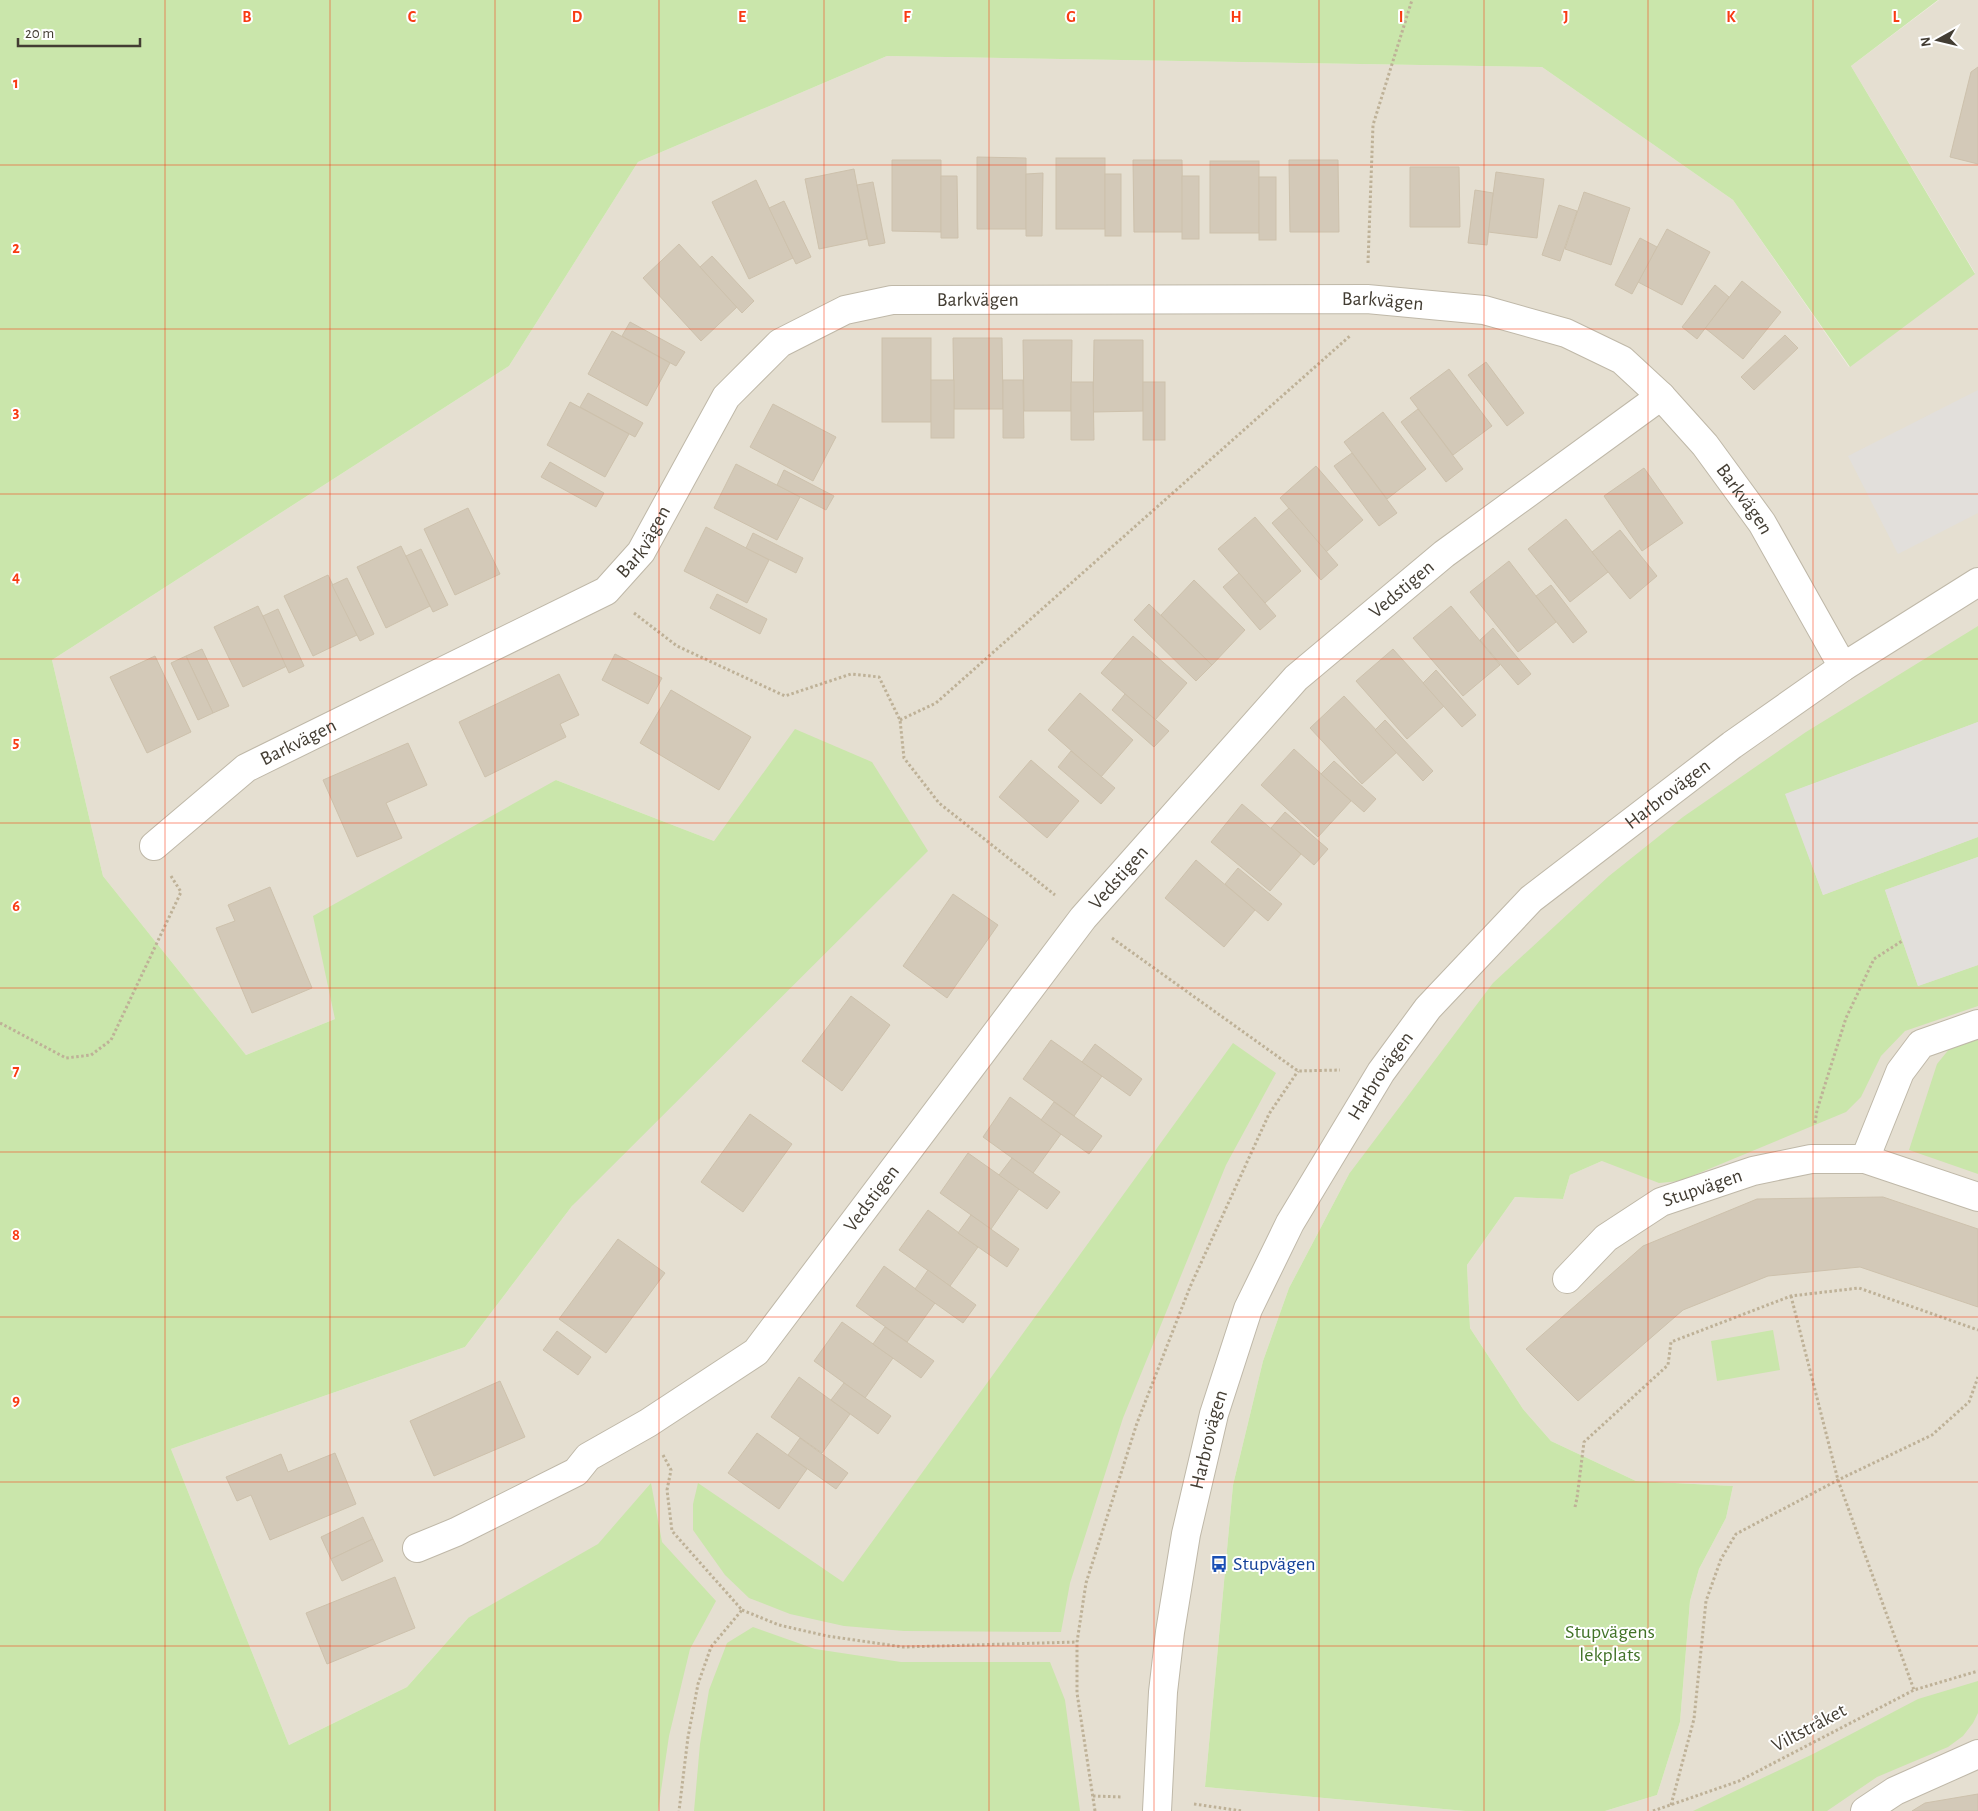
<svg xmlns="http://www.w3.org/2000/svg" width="1978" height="1811" font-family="'Alegreya Sans',sans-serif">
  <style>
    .residential { fill: #e5dfd1 }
    .green { fill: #cae6ab }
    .parking { fill: #e2dfdb }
    .building { fill: #d3c9b8; stroke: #cdc1ac }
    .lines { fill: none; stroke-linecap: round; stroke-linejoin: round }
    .minor-casing { stroke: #bfb8a8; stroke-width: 30 }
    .path { stroke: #beb197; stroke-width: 3; stroke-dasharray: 2.5 2.5; stroke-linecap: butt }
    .minor { stroke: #fff; stroke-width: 28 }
    .grid { fill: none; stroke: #f83b13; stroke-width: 1; stroke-opacity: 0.55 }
    .labels { text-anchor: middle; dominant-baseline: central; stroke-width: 4; stroke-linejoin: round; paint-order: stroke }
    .street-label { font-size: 20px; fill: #433d33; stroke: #fff }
    .transit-label { font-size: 20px; fill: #164399; stroke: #fff; text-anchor: start }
    .park-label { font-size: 20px; fill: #427328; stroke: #fff }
    .grid-label { font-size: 16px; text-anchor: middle; font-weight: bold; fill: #f83b13; stroke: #fff; stroke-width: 4; stroke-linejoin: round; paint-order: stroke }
  </style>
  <rect width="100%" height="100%" fill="#f1ede3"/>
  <polygon class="residential" points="1939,0 1978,0 1978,1811 1605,1811 1657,1795 1680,1722 1690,1601 1699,1569 1726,1518 1733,1486 1636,1481 1551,1441 1523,1409 1470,1328 1467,1265 1515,1197 1563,1199 1570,1175 1602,1161 1349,1174 1289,1288 1263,1361 1233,1485 1205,1787 1465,1811 468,1811 468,1618 407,1687 289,1745 171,1449 465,1347 572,1206 714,841 556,780 335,1019 246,1055 103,876 52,660 509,366 638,162 887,56 1542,67 1733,200 1849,367 1975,273 1851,66"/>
  <g class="green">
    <polygon points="0,0 1938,0 1851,66 1975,274 1850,367 1733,200 1542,67 887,56 638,162 509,366 52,660 103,876 246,1055 335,1019 313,916 556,780 714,841 795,729 872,762 928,851 572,1206 465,1347 171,1449 289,1745 407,1687 468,1618 598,1544 651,1483 662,1542 716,1601 690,1649 669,1736 658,1811 0,1811"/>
    <polygon points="1978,626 1978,722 1786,794 1823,895 1978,837 1978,857 1885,890 1918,986 1978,965 1978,1006 1905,1031 1881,1056 1861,1097 1846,1112 1680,1181 1659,1183 1602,1161 1570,1175 1563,1199 1515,1197 1467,1265 1470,1328 1523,1409 1551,1441 1636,1481 1733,1486 1726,1518 1699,1569 1690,1601 1680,1722 1657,1795 1605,1811 1465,1811 1205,1787 1233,1485 1263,1361 1289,1288 1349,1174 1493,983 1609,876 1683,817 1806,732"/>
    <polygon points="1978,1039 1978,1174 1909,1150 1937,1064 1950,1048"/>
    <polygon points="1233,1043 1276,1073 1226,1165 1123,1418 1070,1583 1061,1632 904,1631 844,1626 790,1614 749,1598 725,1575 693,1530 693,1504 698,1483 843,1582"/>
    <polygon points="1773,1330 1780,1370 1717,1381 1711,1341"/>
    <polygon points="753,1627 815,1649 901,1662 1050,1662 1065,1700 1080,1811 694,1811 700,1744 709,1690 727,1643"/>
    <polygon points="1978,1681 1978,1713 1973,1723 1963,1736 1948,1747 1877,1777 1827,1811 1693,1811 1813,1754 1918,1699"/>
  </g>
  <g class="parking">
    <polygon points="1978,390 1978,513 1898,554 1848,456"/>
    <polygon points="1978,722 1978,837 1823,895 1785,794"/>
    <polygon points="1978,857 1978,965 1918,986 1885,890"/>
  </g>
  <g class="building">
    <polygon points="1978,67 1978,164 1950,157 1971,72"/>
    <polygon points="977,157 1026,158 1026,229 977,229"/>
    <rect x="1056" y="158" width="49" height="71"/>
    <polygon points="892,160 941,160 941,232 892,231"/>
    <polygon points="1133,160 1182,160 1183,232 1134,232"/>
    <polygon points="1289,160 1338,160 1339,232 1290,232"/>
    <rect x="1210" y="161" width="49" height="72"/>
    <polygon points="1410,167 1459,167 1460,227 1410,227"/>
    <polygon points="854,169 867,239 819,249 805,179"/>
    <polygon points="1496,172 1544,179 1537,238 1488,232"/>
    <polygon points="1043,173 1042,236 1026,236 1026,174"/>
    <rect x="1105" y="174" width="16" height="62"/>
    <polygon points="941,176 957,176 958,238 941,238"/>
    <rect x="1182" y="176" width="17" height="63"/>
    <rect x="1259" y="177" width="17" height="63"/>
    <polygon points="756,180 793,258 749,279 712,202"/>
    <polygon points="873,182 885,243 869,246 857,185"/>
    <polygon points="1475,190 1493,193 1487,245 1468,243"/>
    <polygon points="1584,192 1630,208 1611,265 1565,249"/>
    <polygon points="784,201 811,257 796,264 769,208"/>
    <polygon points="1559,205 1577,211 1560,261 1542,255"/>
    <polygon points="1667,229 1710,252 1682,305 1638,282"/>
    <polygon points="1640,238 1657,247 1632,294 1615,285"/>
    <polygon points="679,244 737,307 701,341 643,278"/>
    <polygon points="712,256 754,301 742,313 700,267"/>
    <polygon points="1742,281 1781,312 1743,359 1705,328"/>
    <polygon points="1715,285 1729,297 1697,339 1682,327"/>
    <polygon points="630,322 685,352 676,366 622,336"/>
    <polygon points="612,331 670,363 647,406 588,374"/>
    <polygon points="1785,335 1798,348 1754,390 1741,377"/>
    <rect x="882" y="338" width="49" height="84"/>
    <polygon points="953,338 1002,338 1003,409 954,409"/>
    <polygon points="1023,340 1072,340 1071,411 1024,411"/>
    <polygon points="1094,340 1143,340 1143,411 1093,412"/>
    <polygon points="1486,362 1524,413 1507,426 1468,375"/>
    <polygon points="1449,369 1492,426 1453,455 1410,398"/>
    <rect x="931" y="380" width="23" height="58"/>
    <polygon points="1003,380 1023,380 1024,438 1003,438"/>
    <polygon points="1071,382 1093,382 1094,440 1071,440"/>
    <rect x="1143" y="382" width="22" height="58"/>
    <polygon points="588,393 643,423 635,437 580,407"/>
    <polygon points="570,402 629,434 605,477 547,445"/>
    <polygon points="773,404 836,437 813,481 750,447"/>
    <polygon points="1418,409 1463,469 1446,482 1401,422"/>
    <polygon points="1383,412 1426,469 1387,499 1344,442"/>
    <polygon points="1352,453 1397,513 1379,526 1334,466"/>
    <polygon points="550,462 604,493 596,507 541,477"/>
    <polygon points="736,464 800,497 777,540 714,508"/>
    <polygon points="1316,466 1363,520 1326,552 1280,498"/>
    <polygon points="1644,468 1683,523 1642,551 1604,496"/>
    <polygon points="784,470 834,496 826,510 777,485"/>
    <polygon points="468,508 500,574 455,595 424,529"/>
    <polygon points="1289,508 1338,565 1321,580 1272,523"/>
    <polygon points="1255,517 1301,571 1265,603 1218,549"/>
    <polygon points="1566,519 1608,572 1570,602 1528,549"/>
    <polygon points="706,527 769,560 747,603 684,571"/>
    <polygon points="1620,530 1657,576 1630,599 1592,552"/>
    <polygon points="753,533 803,558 796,573 746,548"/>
    <polygon points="401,546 430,606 386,628 357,567"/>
    <polygon points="421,549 448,605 433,612 406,556"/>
    <polygon points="1509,561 1556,622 1518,652 1470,592"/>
    <polygon points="1239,573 1276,616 1260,630 1223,587"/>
    <polygon points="328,575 357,635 313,656 284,596"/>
    <polygon points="347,578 374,634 360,641 332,585"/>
    <polygon points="1194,580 1245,630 1212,665 1161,615"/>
    <polygon points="1551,585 1587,632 1573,643 1536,596"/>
    <polygon points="717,594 767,619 760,634 710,608"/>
    <polygon points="1149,604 1212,665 1196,681 1134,620"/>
    <polygon points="258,606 287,666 243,687 214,627"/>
    <polygon points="1451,606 1500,665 1463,696 1413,638"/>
    <polygon points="278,609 304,666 289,673 263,616"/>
    <polygon points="1493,628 1531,674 1518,685 1480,640"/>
    <polygon points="1133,636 1187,683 1155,720 1101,673"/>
    <polygon points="202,649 229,706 213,713 186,656"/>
    <polygon points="1393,649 1444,706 1407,739 1356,681"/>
    <polygon points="615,654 662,678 648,704 602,680"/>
    <polygon points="155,656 191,732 147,753 110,677"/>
    <polygon points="186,656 213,713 198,720 171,663"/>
    <polygon points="1436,670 1476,715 1462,727 1423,683"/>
    <polygon points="559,674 579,715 560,724 566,737 485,777 459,722"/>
    <polygon points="671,690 751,737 719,790 640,743"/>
    <polygon points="1080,693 1133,740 1101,777 1048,730"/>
    <polygon points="1125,694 1169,731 1154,747 1112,710"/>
    <polygon points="1344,696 1397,752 1362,784 1310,728"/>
    <polygon points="1385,720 1433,771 1423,781 1375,730"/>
    <polygon points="408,743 427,785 386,803 402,838 357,857 323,780"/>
    <polygon points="1294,749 1351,801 1318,837 1261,785"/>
    <polygon points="1071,751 1115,788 1101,804 1058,767"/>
    <polygon points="1031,760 1079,801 1047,838 999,797"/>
    <polygon points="1334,761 1376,799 1364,812 1321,774"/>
    <polygon points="1242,804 1301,854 1270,891 1211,842"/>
    <polygon points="1285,812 1328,849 1314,865 1271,828"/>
    <polygon points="1196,860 1255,910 1224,947 1165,898"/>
    <polygon points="1238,868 1282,904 1268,921 1225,884"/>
    <polygon points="270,887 312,988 252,1013 216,928 235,921 228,905"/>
    <polygon points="953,894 998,925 947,998 903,966"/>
    <polygon points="851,996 890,1025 842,1091 802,1061"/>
    <polygon points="1051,1040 1102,1076 1074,1116 1023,1079"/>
    <polygon points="1095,1044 1142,1079 1130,1096 1082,1062"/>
    <polygon points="1010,1097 1061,1134 1033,1173 983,1137"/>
    <polygon points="1054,1102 1102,1136 1089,1154 1041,1120"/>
    <polygon points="750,1114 792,1144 743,1212 701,1182"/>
    <polygon points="968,1153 1019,1189 991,1229 940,1193"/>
    <polygon points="1012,1158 1060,1192 1047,1209 999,1175"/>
    <polygon points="1883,1197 1978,1229 1978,1307 1860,1267 1768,1276 1683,1310 1578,1401 1526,1349 1643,1246 1757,1199"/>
    <polygon points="928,1210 978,1247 950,1286 899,1250"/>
    <polygon points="971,1215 1019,1249 1007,1267 958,1233"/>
    <polygon points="618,1239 665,1273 606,1353 559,1319"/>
    <polygon points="884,1266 935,1303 907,1342 856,1306"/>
    <polygon points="928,1270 976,1305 963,1323 915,1289"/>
    <polygon points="842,1322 893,1358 865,1398 814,1361"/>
    <polygon points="885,1327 934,1361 921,1378 873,1344"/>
    <polygon points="557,1331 591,1357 578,1375 543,1350"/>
    <polygon points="799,1377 850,1414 822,1453 771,1417"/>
    <polygon points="500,1381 525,1437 434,1476 410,1421"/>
    <polygon points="844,1383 891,1416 878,1434 831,1400"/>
    <polygon points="757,1433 807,1469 779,1509 728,1473"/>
    <polygon points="800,1438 848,1473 836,1489 788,1455"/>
    <polygon points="335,1453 356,1504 270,1540 251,1495 237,1501 226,1477 281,1454 288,1472"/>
    <polygon points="363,1517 373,1539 331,1559 321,1537"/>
    <polygon points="373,1539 383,1561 342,1581 331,1559"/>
    <polygon points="395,1577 415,1628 327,1664 306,1613"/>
    <polygon points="1978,1794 1978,1811 1912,1811 1925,1803"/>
  </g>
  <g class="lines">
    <g class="minor-casing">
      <g id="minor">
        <path id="s1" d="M154,846L246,768L606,591L641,552L726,397L780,343L845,310L892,300L1367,299L1484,310L1566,333L1622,360L1661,396L1705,445L1762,523L1843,667"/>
        <polyline points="1865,1159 1900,1072 1921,1044 1978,1024"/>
        <path id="s2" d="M1567,1279L1606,1238L1661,1202L1753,1171L1811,1159H1865L1978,1197"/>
        <path id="s3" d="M417,1548L456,1532L576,1472L588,1457L648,1423L756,1352L1083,918L1296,678L1444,554L1661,396"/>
        <path id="s4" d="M1157,1811L1163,1692L1170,1632L1186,1534L1214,1414L1248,1309L1290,1223L1381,1072L1428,1008L1531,899L1732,745L1843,667L1978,582"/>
        <polyline points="1865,1811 1895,1791 1978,1754"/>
      </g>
    </g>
    <g class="path">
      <polyline points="1368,263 1373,125 1412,0"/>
      <polyline points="634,613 677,646 785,696 851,674 879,677 900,720 904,758 939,803 1055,895"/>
      <polyline points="900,720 936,703 1351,335"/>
      <polyline points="1112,938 1298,1071 1340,1070"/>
      <polyline points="0,1023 66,1058 91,1055 111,1040 181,892 171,876"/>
      <polyline points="1815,1123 1817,1110 1846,1018 1874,959 1902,941"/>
      <polyline points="1791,1296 1838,1480 1914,1690"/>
      <polyline points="663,1455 671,1470 667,1490 672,1531 742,1610 711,1647 698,1684 688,1737 679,1811"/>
      <polyline points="1575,1507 1577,1498 1584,1442 1668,1365 1671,1342 1791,1296 1859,1288 1978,1330"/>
      <polyline points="742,1610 779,1625 827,1636 903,1647 1077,1642"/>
      <polyline points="1093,1796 1123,1797"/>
      <polyline points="1194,1804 1242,1811"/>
      <polyline points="1671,1805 1694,1719 1706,1601 1721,1559 1736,1534 1838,1480 1932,1435 1969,1402 1978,1377"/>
      <polyline points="1095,1811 1077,1693 1077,1642 1086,1583 1137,1423 1190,1287 1269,1114 1298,1071"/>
      <polyline points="1653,1811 1739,1781 1914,1690 1978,1671"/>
    </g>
    <use href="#minor" class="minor"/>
  </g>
  <path class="grid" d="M165,0V1811M330,0V1811M495,0V1811M659,0V1811M824,0V1811M989,0V1811M1154,0V1811M1319,0V1811M1484,0V1811M1648,0V1811M1813,0V1811M0,165H1978M0,329H1978M0,494H1978M0,659H1978M0,823H1978M0,988H1978M0,1152H1978M0,1317H1978M0,1482H1978M0,1646H1978"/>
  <defs>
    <g id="bus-bare" transform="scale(1.35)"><path d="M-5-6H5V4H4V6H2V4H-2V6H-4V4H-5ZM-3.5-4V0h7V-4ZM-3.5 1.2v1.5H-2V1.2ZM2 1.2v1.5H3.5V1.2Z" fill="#1a4fb4" stroke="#fff" stroke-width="2.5" paint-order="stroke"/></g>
  </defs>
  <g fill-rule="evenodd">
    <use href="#bus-bare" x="1219" y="1564"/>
  </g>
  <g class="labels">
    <g class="street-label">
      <text stroke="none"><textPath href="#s1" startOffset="1034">Barkvägen</textPath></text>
      <text stroke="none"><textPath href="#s1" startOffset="1439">Barkvägen</textPath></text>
      <text stroke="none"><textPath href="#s1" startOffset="1874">Barkvägen</textPath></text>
      <text stroke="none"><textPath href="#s1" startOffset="584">Barkvägen</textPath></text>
      <text stroke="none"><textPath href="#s3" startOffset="1396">Vedstigen</textPath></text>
      <text stroke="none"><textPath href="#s1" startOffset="179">Barkvägen</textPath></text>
      <text stroke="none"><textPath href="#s4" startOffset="1186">Harbrovägen</textPath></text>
      <text stroke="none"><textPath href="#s3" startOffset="991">Vedstigen</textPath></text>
      <text stroke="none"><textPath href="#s4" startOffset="781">Harbrovägen</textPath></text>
      <text stroke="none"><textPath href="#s2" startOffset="166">Stupvägen</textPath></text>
      <text stroke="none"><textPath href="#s3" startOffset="586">Vedstigen</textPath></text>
      <text stroke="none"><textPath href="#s4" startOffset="376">Harbrovägen</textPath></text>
      <text transform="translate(1809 1728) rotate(-28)">Viltstråket</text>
    </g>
    <g class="transit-label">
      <text x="1233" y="1564">Stupvägen</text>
    </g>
    <g class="park-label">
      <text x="1610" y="1632">Stupvägens<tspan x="1610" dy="23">lekplats</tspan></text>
    </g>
  </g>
  <g class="grid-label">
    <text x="247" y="22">B</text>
    <text x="412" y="22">C</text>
    <text x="577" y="22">D</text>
    <text x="742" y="22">E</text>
    <text x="907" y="22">F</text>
    <text x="1071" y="22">G</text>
    <text x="1236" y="22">H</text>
    <text x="1401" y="22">I</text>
    <text x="1566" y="22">J</text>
    <text x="1731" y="22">K</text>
    <text x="1896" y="22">L</text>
    <text x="16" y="88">1</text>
    <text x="16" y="253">2</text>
    <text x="16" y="417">3</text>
    <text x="16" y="582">4</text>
    <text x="16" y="747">5</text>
    <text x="16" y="911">6</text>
    <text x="16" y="1076">7</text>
    <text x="16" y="1240">8</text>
    <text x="16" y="1405">9</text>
  </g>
  <g transform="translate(1938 40) rotate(262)" stroke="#ffffff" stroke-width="4" paint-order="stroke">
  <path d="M0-4L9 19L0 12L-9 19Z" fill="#433d33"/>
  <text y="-8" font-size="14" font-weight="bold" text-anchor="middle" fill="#433d33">N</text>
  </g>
  <path d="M18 38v8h122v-8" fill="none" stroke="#433d33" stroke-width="2.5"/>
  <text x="25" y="38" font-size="15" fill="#433d33" stroke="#ffffff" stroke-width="4" paint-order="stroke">20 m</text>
</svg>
